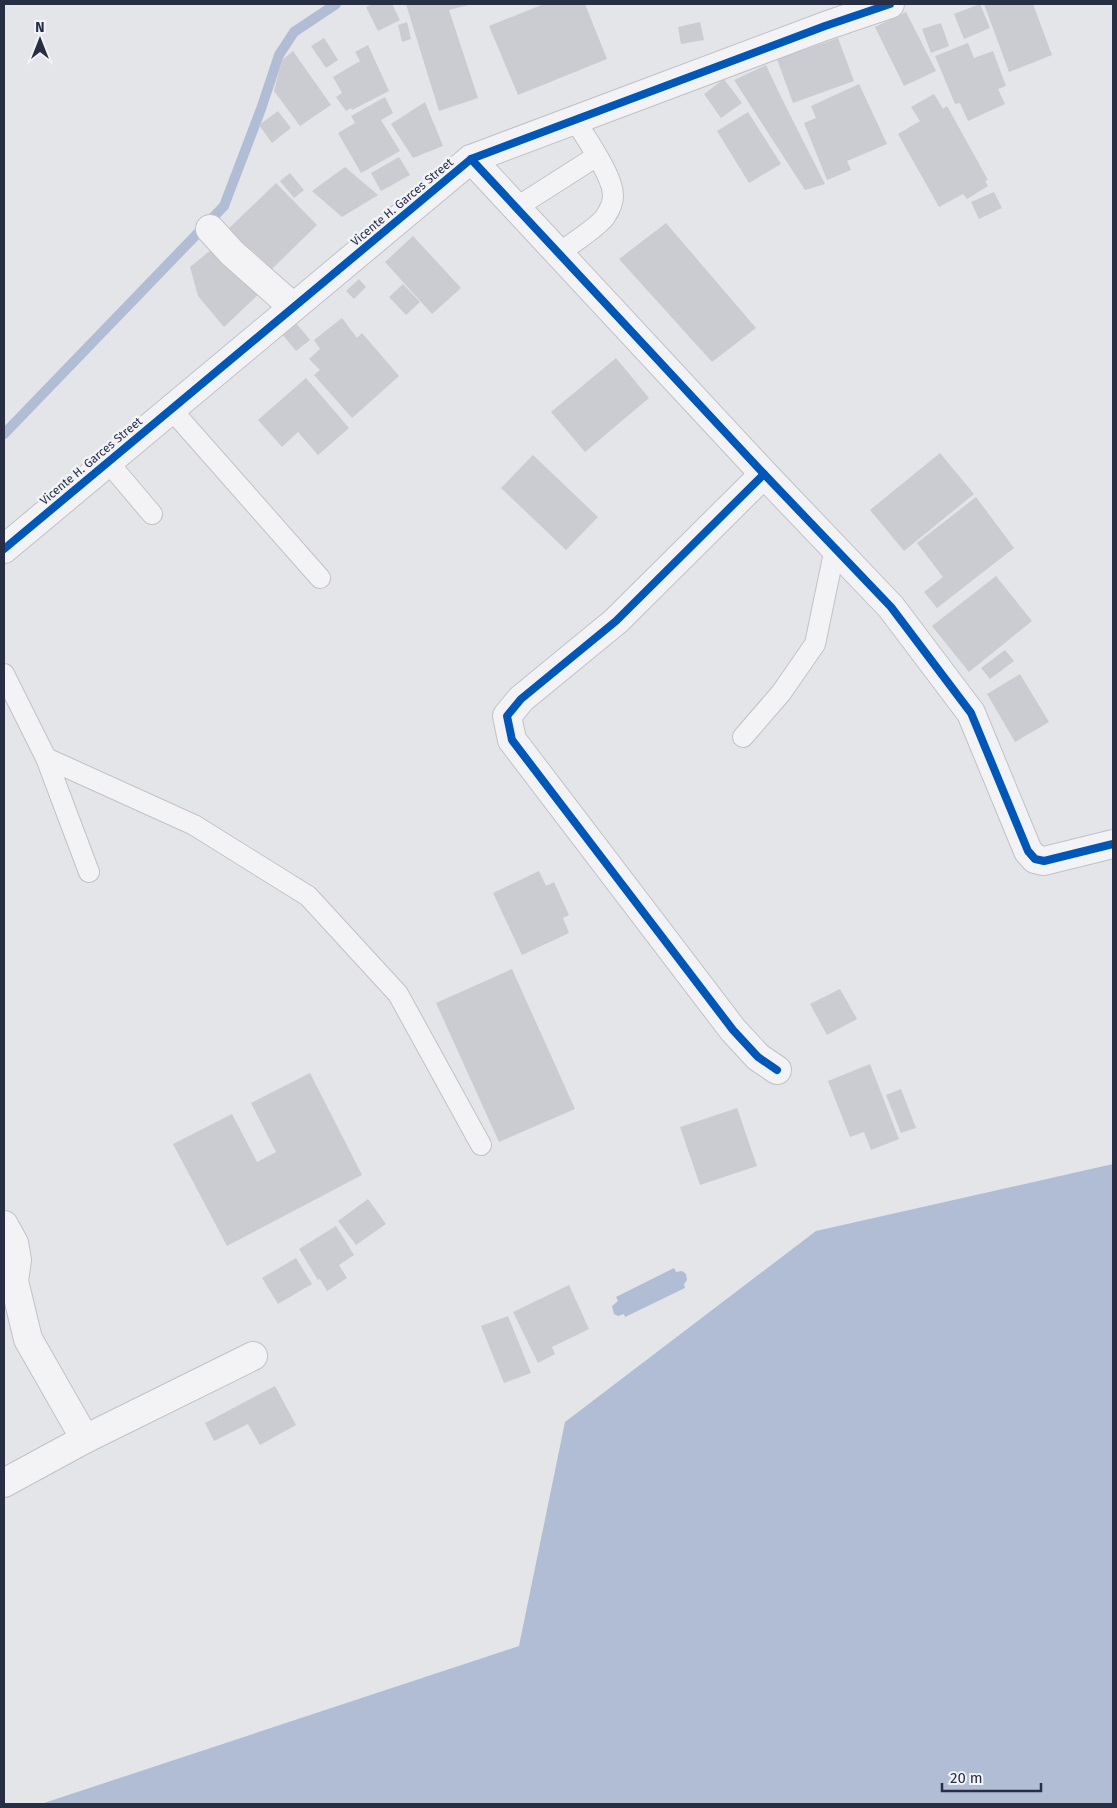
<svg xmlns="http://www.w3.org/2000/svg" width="1117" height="1808" font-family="'Fira Sans',sans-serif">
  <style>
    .water { fill: #b0bdd5 }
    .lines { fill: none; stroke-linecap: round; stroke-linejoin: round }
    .stream { stroke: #b0bdd5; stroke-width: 10 }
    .building { fill: #caccd1 }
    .service-casing { stroke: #c0c2c7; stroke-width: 22 }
    .minor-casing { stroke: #c0c2c7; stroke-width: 30 }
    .tertiary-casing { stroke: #c0c2c7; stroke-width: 30 }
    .service { stroke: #f3f3f5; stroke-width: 20 }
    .minor { stroke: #f3f3f5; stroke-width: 28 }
    .tertiary { stroke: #f3f3f5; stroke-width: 28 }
    .cycleway-casing { stroke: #f1f3f8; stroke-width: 11 }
    .cycleway { stroke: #0057b8; stroke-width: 8 }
    .labels { text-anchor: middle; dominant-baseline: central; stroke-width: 5; stroke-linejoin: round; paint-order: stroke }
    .street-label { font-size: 12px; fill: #282f44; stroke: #f1f3f8 }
  </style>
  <rect width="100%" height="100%" fill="#e3e5e9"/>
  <g class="water">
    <polygon points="1113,1164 1113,1804 41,1804 519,1646 565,1422 816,1231"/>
    <polygon points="674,1268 676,1272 682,1271 686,1274 687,1280 684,1284 685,1288 625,1317 624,1314 618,1316 614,1314 612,1306 618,1301 616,1297"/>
  </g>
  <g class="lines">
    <polyline class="stream" points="4,434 224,206 261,109 279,55 294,32 336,4"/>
  </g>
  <g class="building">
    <polygon points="373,4 392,4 400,20 378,31 366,7"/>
    <polygon points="406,4 472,4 449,10 478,98 439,111"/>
    <polygon points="544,4 585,4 607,59 518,95 489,26"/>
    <polygon points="980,4 990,28 964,39 954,14"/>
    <polygon points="984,4 1009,4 1009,5 1014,4 1033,4 1052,55 1009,72"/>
    <polygon points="906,12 936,71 904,86 875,27"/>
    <polygon points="407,22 411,39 402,42 398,25"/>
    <polygon points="700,22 704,40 681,44 678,27"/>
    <polygon points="941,23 949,46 931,53 922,29"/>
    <polygon points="324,38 338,60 326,68 311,46"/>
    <polygon points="838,38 854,81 793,103 777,59"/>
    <polygon points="968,43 974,58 993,51 1006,86 998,89 1005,104 968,121 960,103 955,104 935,56"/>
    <polygon points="368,45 389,91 352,110 351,108 346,111 336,97 342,93 333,77 360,61 355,52"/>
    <polygon points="293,51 331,105 300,126 274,91 282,60"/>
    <polygon points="766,65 782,99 825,184 805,190 734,80"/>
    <polygon points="724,79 742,103 721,118 704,94"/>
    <polygon points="859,84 887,144 847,161 851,170 827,180 804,123 816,118 811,106"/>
    <polygon points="934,94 943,109 947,106 988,180 985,181 988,186 967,199 963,194 939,207 898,134 920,121 911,107"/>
    <polygon points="385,97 393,113 381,120 400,151 361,173 338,133 355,123 351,116"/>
    <polygon points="425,102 443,146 413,158 391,124"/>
    <polygon points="278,111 291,128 272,143 259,125"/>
    <polygon points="748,112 781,164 749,183 717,131"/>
    <polygon points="399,157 410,175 381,191 371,173"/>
    <polygon points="345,167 378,195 342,217 312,191"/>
    <polygon points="290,173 304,190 294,198 280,181"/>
    <polygon points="276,183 317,225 272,269 253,251 245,258 222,235"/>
    <polygon points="994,192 1002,208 979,219 971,202"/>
    <polygon points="666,223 756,328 712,362 619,259"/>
    <polygon points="413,236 461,288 432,314 385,262"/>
    <polygon points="218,244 262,291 224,327 198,296 190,267"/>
    <polygon points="359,279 366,287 354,299 346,291"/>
    <polygon points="403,284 420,302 406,315 389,297"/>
    <polygon points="342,318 357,338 362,333 399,376 352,418 314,375 320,370 309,359 320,349 314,340"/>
    <polygon points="296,323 310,340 296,351 282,334"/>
    <polygon points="616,358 649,398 585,452 551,412"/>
    <polygon points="306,378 349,428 318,455 298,432 282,447 258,420"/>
    <polygon points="940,453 974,494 904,551 870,510"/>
    <polygon points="533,455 598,517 566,550 501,488"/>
    <polygon points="976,497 1014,548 937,608 924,592 943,577 917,543"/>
    <polygon points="996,576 1032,621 969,672 932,626"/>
    <polygon points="1005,650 1014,661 990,679 981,668"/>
    <polygon points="1020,674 1049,722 1015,742 987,694"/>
    <polygon points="539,871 546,886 554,882 569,915 563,918 569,933 522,955 493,893"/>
    <polygon points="512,969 575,1109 499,1142 436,1003"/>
    <polygon points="840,989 857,1019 827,1035 810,1004"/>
    <polygon points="870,1064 899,1139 871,1150 864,1132 850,1137 828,1081"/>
    <polygon points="310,1073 362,1175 227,1246 173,1144 232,1114 257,1162 276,1152 251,1103"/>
    <polygon points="901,1089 916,1128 901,1133 886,1095"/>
    <polygon points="737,1108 757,1166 700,1185 680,1127"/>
    <polygon points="368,1199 386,1224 356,1245 338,1221"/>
    <polygon points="336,1226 354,1255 339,1265 347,1278 327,1291 320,1279 318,1280 299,1249"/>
    <polygon points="296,1258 312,1284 278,1304 262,1278"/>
    <polygon points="569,1285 589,1329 552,1347 555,1354 538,1363 513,1312"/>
    <polygon points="508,1316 531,1373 504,1383 481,1326"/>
    <polygon points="275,1386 296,1425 260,1445 248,1424 214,1441 205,1423"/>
  </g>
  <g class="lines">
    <g class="service-casing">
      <g id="service">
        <polyline points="517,207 597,156"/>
        <path d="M559,253C570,245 598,227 605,217C609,211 613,203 613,196C614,177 585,137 575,120"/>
        <polyline points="171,409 320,578"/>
        <polyline points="108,462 152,514"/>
        <polyline points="4,674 46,758 89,872"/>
        <polyline points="743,737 781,693 815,644 835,548"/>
        <polyline points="46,758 194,825 308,896 398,994 481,1145"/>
      </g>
    </g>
    <g class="minor-casing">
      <g id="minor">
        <polyline points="471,159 764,474 891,607 971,713 1028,851 1035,859 1044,861 1113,844"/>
        <polyline points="210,229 232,253 293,307"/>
        <polyline points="764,474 616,621 521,699 507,716 512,740 733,1030 758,1057 777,1070"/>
        <polyline points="4,1225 14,1243 17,1260 14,1281 28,1339 85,1439 253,1356"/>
        <polyline points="4,1483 85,1439"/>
      </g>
    </g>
    <g class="tertiary-casing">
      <polyline id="tertiary" points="4,549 471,159 825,26 890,4"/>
    </g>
    <use href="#service" class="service"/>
    <use href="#minor" class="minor"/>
    <use href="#tertiary" class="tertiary"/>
    <g class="cycleway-casing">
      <g id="cycleway">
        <polyline points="471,159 764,474 891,607 971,713 1028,851 1035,859 1044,861 1113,844"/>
        <polyline points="764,474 616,621 521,699 507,716 512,740 733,1030 758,1057 777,1070"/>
        <polyline points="4,549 471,159 825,26 890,4"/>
      </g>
    </g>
    <use href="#cycleway" class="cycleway"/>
  </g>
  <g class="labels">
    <g class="street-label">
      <text transform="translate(402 202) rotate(-40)">Vicente H. Garces Street</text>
      <text transform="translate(91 461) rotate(-40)">Vicente H. Garces Street</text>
    </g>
  </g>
  <rect width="1117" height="1808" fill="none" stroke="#282f44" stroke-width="10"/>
  <g transform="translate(40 40)" stroke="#f1f3f8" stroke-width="4" paint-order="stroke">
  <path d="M0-4L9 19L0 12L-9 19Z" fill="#282f44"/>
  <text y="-8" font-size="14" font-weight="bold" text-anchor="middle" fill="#282f44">N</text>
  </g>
  <path d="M942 1783v8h99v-8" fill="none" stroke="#282f44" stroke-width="2.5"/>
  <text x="950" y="1783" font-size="15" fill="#282f44" stroke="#f1f3f8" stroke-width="4" paint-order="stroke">20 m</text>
</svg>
